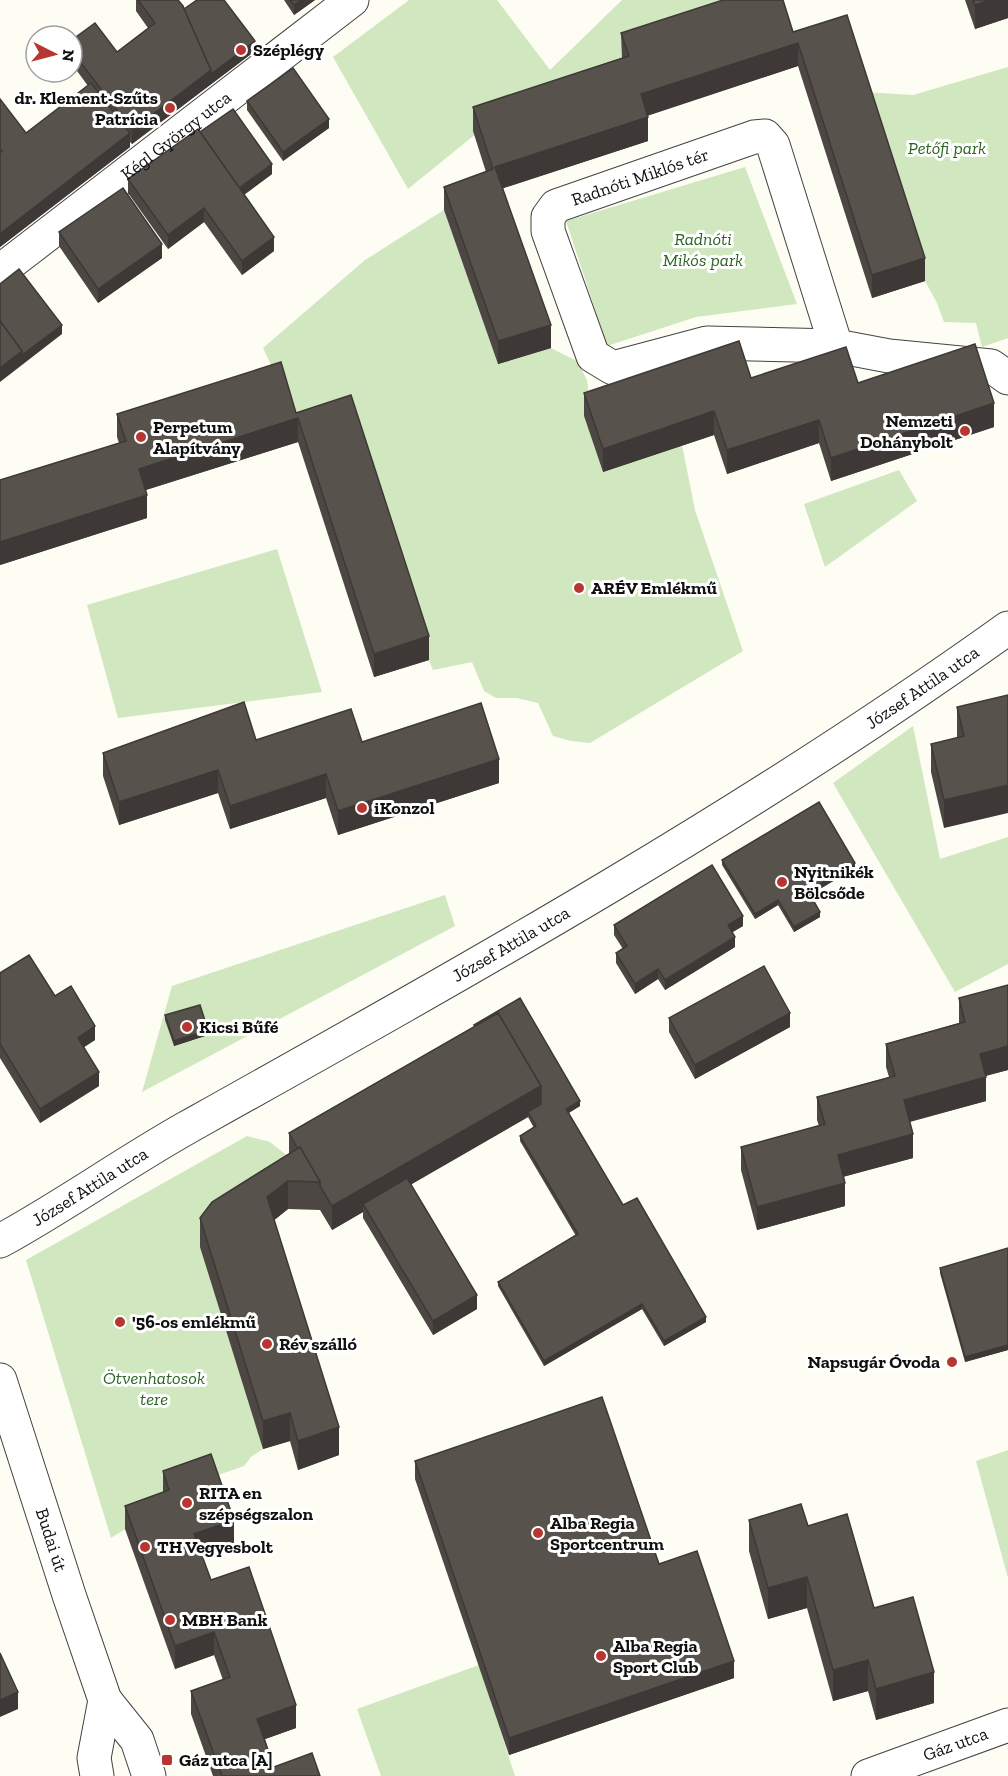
<svg xmlns="http://www.w3.org/2000/svg" width="1008" height="1776" font-family="'Zilla Slab',serif">
  <style>
    .green { fill: #d0e7bf }
    .lines { fill: none; stroke-linecap: round; stroke-linejoin: round }
    .minor-casing { stroke: #434343; stroke-width: 35 }
    .tertiary-casing { stroke: #434343; stroke-width: 35 }
    .minor { stroke: #fff; stroke-width: 33 }
    .tertiary { stroke: #fff; stroke-width: 33 }
    .wall { fill: #4c4742 }
    .shaded-wall { fill: #3e3936 }
    .building { fill: #58524d; stroke: #3e3936; stroke-width: 1.5 }
    .poi-dot { fill: #b73631; stroke: #fff; stroke-width: 2 }
    .labels { text-anchor: middle; dominant-baseline: central; stroke-width: 6; stroke-linejoin: round; paint-order: stroke }
    .poi-label { font-size: 18px; font-weight: bold; fill: #101010; stroke: #fff; text-anchor: start }
    .street-label { font-size: 18px; fill: #101010; stroke: #fff }
    .park-label { font-size: 18px; font-style: italic; fill: #2c6424; stroke: #fff }
  </style>
  <rect width="100%" height="100%" fill="#fefdf4"/>
  <g class="green">
    <polygon points="409,0 497,0 550,70 622,0 776,0 493,120 408,189 333,57"/>
    <polygon points="1008,67 1008,338 982,347 976,323 944,322 937,303 925,281 864,92 913,95"/>
    <polygon points="745,167 797,304 696,317 607,346 566,221"/>
    <polygon points="444,210 498,364 551,348 577,361 587,380 589,395 584,416 603,472 682,445 695,510 743,651 590,743 571,741 553,736 538,703 517,698 496,698 484,691 472,662 433,670 429,660 297,436 281,386 263,348 365,260"/>
    <polygon points="899,470 917,501 825,567 804,504"/>
    <polygon points="277,549 322,692 118,718 87,605"/>
    <polygon points="913,726 940,859 1008,837 1008,964 955,992 833,783"/>
    <polygon points="445,895 455,926 142,1092 172,986"/>
    <polygon points="247,1136 270,1142 289,1157 213,1231 263,1449 251,1457 244,1466 163,1494 125,1529 111,1538 26,1260"/>
    <polygon points="1008,1450 1008,1578 976,1461"/>
    <polygon points="479,1665 515,1776 381,1776 357,1709"/>
  </g>
  <g class="lines">
    <g class="minor-casing">
      <g id="minor">
        <path id="s1" d="M0,271L352,0"/>
        <polyline points="836,346 773,145 765,136 754,137 556,206 548,217 548,231 593,356 613,368 707,343 836,346 889,356 991,366 1008,378"/>
        <path id="s2" d="M0,1241C64,1206 124,1163 188,1127C467,971 747,815 1008,628"/>
        <path id="s3" d="M868,1776L1008,1725"/>
      </g>
    </g>
    <g class="tertiary-casing">
      <g id="tertiary">
        <path id="s4" d="M0,1380L69,1595L105,1700L137,1740L149,1776"/>
        <polyline points="97,1776 94,1758 105,1700"/>
      </g>
    </g>
    <use href="#minor" class="minor"/>
    <use href="#tertiary" class="tertiary"/>
  </g>
  <g class="wall">
    <polygon points="136,0 178,0 184,9 255,51 132,144 130,142 130,147 0,247 0,99 26,133 88,86 72,64 72,40 117,52 148,28 136,11"/>
    <polygon points="284,0 315,0 294,15"/>
    <polygon points="965,0 1008,0 1008,18 975,29"/>
    <polygon points="793,32 925,281 872,298 798,66 648,115 648,141 503,188 551,348 498,364 444,210 444,187 486,172 473,131 473,107 622,58 621,33"/>
    <polygon points="247,101 329,128 283,161 247,110"/>
    <polygon points="200,132 272,174 244,195 274,251 242,275 204,222 168,249 128,193 128,179"/>
    <polygon points="59,232 162,258 98,303 59,246"/>
    <polygon points="751,378 858,383 994,427 831,481 819,443 727,474 714,435 603,472 584,416 584,393"/>
    <polygon points="296,413 429,660 374,677 298,442 146,490 147,518 0,565 0,480 119,443 117,437 117,414"/>
    <polygon points="1008,695 944,828 931,772 931,744 957,738 957,707"/>
    <polygon points="256,740 362,742 499,783 338,835 326,798 230,829 218,793 119,825 103,776 103,753"/>
    <polygon points="722,860 855,868 810,895 820,917 794,932 778,905 755,919 722,865"/>
    <polygon points="614,925 743,926 732,932 735,947 665,990 658,979 635,994 616,963 616,953 623,949 614,935"/>
    <polygon points="0,973 55,996 95,1040 84,1047 99,1086 40,1123 0,1058"/>
    <polygon points="1008,985 1008,1070 986,1076 986,1101 910,1122 913,1158 843,1177 845,1206 757,1230 741,1170 741,1147 819,1126 817,1120 817,1097 889,1077 886,1067 886,1044 959,1023 959,998"/>
    <polygon points="165,1015 208,1035 174,1046 165,1020"/>
    <polygon points="669,1018 790,1027 695,1079 669,1032"/>
    <polygon points="474,1025 580,1106 569,1113 623,1205 706,1322 664,1346 642,1309 544,1366 498,1286 498,1282 576,1236 520,1141 520,1136 534,1128 528,1117 411,1184 477,1309 433,1335 363,1218 363,1212 332,1230 320,1210 288,1209 274,1220 339,1455 298,1470 290,1441 263,1449 200,1247 200,1218 289,1154 289,1133 474,1027"/>
    <polygon points="1008,1248 1008,1350 965,1362 940,1273 940,1268"/>
    <polygon points="415,1461 659,1564 734,1678 509,1755 415,1479"/>
    <polygon points="163,1471 234,1544 202,1555 211,1580 296,1728 265,1739 274,1767 320,1776 213,1776 191,1714 191,1691 223,1680 214,1655 175,1669 125,1529 125,1506 163,1492"/>
    <polygon points="749,1520 808,1526 874,1608 934,1703 876,1720 868,1691 833,1701 807,1608 768,1619 749,1551"/>
  </g>
  <g class="shaded-wall">
    <polygon points="302,0 315,0 294,15 294,5"/>
    <polygon points="991,0 1008,0 1008,18 975,29 975,5"/>
    <polygon points="255,41 255,51 132,144 132,130 211,70"/>
    <polygon points="798,43 798,66 641,118 641,94"/>
    <polygon points="648,117 648,141 495,191 495,167"/>
    <polygon points="329,119 329,128 283,161 283,152"/>
    <polygon points="130,133 130,147 0,247 0,234"/>
    <polygon points="272,164 272,174 238,199 238,190"/>
    <polygon points="204,208 204,222 168,249 168,235"/>
    <polygon points="274,237 274,251 242,275 242,261"/>
    <polygon points="162,244 162,258 98,303 98,289"/>
    <polygon points="925,258 925,281 872,298 872,275"/>
    <polygon points="62,325 62,334 0,382 0,368 22,351"/>
    <polygon points="551,325 551,348 498,364 498,341"/>
    <polygon points="994,403 994,427 831,481 831,458"/>
    <polygon points="714,411 714,435 603,472 603,449"/>
    <polygon points="298,418 298,442 139,492 139,469"/>
    <polygon points="819,420 819,443 727,474 727,450"/>
    <polygon points="147,495 147,518 0,565 0,542"/>
    <polygon points="429,636 429,660 374,677 374,654"/>
    <polygon points="499,759 499,783 338,835 338,811"/>
    <polygon points="218,770 218,793 119,825 119,802"/>
    <polygon points="326,774 326,798 230,829 230,806"/>
    <polygon points="1008,785 1008,813 944,828 944,800"/>
    <polygon points="855,863 855,868 808,896 808,891"/>
    <polygon points="778,900 778,905 755,919 755,914"/>
    <polygon points="820,912 820,917 794,932 794,927"/>
    <polygon points="743,916 743,926 728,935 728,925"/>
    <polygon points="735,937 735,947 665,990 665,980"/>
    <polygon points="658,969 658,979 635,994 635,984"/>
    <polygon points="790,1013 790,1027 695,1079 695,1065"/>
    <polygon points="95,1026 95,1040 78,1051 78,1038"/>
    <polygon points="208,1030 208,1035 174,1046 174,1041"/>
    <polygon points="1008,1046 1008,1070 980,1077 980,1054"/>
    <polygon points="99,1072 99,1086 40,1123 40,1109"/>
    <polygon points="986,1077 986,1101 904,1123 904,1100"/>
    <polygon points="541,1086 541,1109 528,1112 528,1117 367,1210 363,1204 363,1212 332,1230 332,1206"/>
    <polygon points="580,1101 580,1106 566,1114 566,1109"/>
    <polygon points="913,1134 913,1158 838,1178 838,1155"/>
    <polygon points="288,1181 288,1209 267,1226 267,1197"/>
    <polygon points="845,1183 845,1206 757,1230 757,1207"/>
    <polygon points="477,1295 477,1309 433,1335 433,1321"/>
    <polygon points="642,1304 642,1309 544,1366 544,1361"/>
    <polygon points="706,1317 706,1322 664,1346 664,1341"/>
    <polygon points="1008,1345 1008,1350 965,1362 965,1357"/>
    <polygon points="290,1413 290,1441 263,1449 263,1421"/>
    <polygon points="339,1427 339,1455 298,1470 298,1441"/>
    <polygon points="234,1520 234,1544 194,1557 194,1534"/>
    <polygon points="807,1577 807,1608 768,1619 768,1588"/>
    <polygon points="214,1632 214,1655 175,1669 175,1646"/>
    <polygon points="868,1660 868,1691 833,1701 833,1670"/>
    <polygon points="734,1661 734,1678 509,1755 509,1738"/>
    <polygon points="934,1672 934,1703 876,1720 876,1689"/>
    <polygon points="18,1692 18,1709 0,1717 0,1700"/>
    <polygon points="296,1705 296,1728 257,1742 257,1719"/>
  </g>
  <g class="building">
    <polygon points="138,0 178,0 183,6 211,70 132,130 72,51 72,40 95,23 117,52 155,23"/>
    <polygon points="197,0 224,0 255,41 211,74 211,70 184,9"/>
    <polygon points="290,0 302,0 294,5"/>
    <polygon points="723,0 783,0 793,32 847,15 925,258 872,275 798,43 641,94 648,117 495,167 551,325 498,341 444,187 493,169 473,107 629,56 621,33"/>
    <polygon points="973,0 991,0 975,5"/>
    <polygon points="293,68 329,119 283,152 247,101"/>
    <polygon points="91,83 130,133 0,234 0,153 2,151 0,149 0,99 26,133"/>
    <polygon points="233,109 272,164 239,188 200,132"/>
    <polygon points="198,129 274,237 242,261 204,208 168,235 128,179"/>
    <polygon points="123,188 162,244 98,289 59,232"/>
    <polygon points="19,269 62,325 22,355 22,351 0,321 0,284"/>
    <polygon points="0,321 22,351 0,368"/>
    <polygon points="739,341 751,378 846,347 858,383 975,344 994,403 831,458 819,420 727,450 714,411 603,449 584,393"/>
    <polygon points="281,362 296,413 351,395 429,636 374,654 298,418 139,469 147,495 0,542 0,480 126,441 117,414"/>
    <polygon points="1008,695 1008,785 944,800 931,744 964,736 957,707"/>
    <polygon points="244,702 256,740 351,709 362,742 481,703 499,759 338,811 326,774 230,806 218,770 119,802 103,753"/>
    <polygon points="819,802 855,863 808,891 820,912 794,927 778,900 755,914 722,860"/>
    <polygon points="712,865 743,916 728,925 735,937 665,980 658,969 635,984 616,953 627,946 614,925"/>
    <polygon points="29,955 55,996 71,986 95,1026 78,1038 99,1072 40,1109 0,1044 0,973"/>
    <polygon points="764,966 790,1013 695,1065 669,1018"/>
    <polygon points="1008,985 1008,1046 980,1054 986,1077 904,1100 913,1134 838,1155 845,1183 757,1207 741,1147 825,1124 817,1097 895,1076 886,1044 965,1022 959,998"/>
    <polygon points="520,998 580,1101 566,1109 623,1205 637,1198 706,1317 664,1341 642,1304 544,1361 498,1282 578,1234 520,1136 536,1126 528,1112 541,1104 541,1086 498,1013 475,1026 474,1025"/>
    <polygon points="200,1005 208,1030 174,1041 165,1015"/>
    <polygon points="498,1013 541,1086 332,1206 320,1186 320,1182 300,1147 298,1149 289,1133"/>
    <polygon points="300,1147 320,1182 288,1181 267,1197 339,1427 298,1441 290,1413 263,1421 200,1218 212,1202"/>
    <polygon points="407,1178 477,1295 433,1321 363,1204"/>
    <polygon points="1008,1248 1008,1345 965,1357 940,1268"/>
    <polygon points="602,1397 659,1564 697,1551 734,1661 509,1738 415,1461"/>
    <polygon points="211,1454 234,1520 194,1534 211,1580 249,1567 296,1705 257,1719 274,1767 312,1753 320,1776 222,1776 191,1691 230,1677 214,1632 175,1646 125,1506 169,1490 163,1471"/>
    <polygon points="801,1504 808,1526 847,1514 874,1608 913,1597 934,1672 876,1689 868,1660 833,1670 807,1577 768,1588 749,1520"/>
    <polygon points="0,1653 18,1692 0,1700"/>
  </g>
  <g class="poi-dot">
    <circle cx="241" cy="50" r="6"/>
    <circle cx="170" cy="108" r="6"/>
    <circle cx="965" cy="431" r="6"/>
    <circle cx="141" cy="437" r="6"/>
    <circle cx="579" cy="588" r="6"/>
    <circle cx="362" cy="808" r="6"/>
    <circle cx="782" cy="882" r="6"/>
    <circle cx="187" cy="1027" r="6"/>
    <circle cx="120" cy="1322" r="6"/>
    <circle cx="267" cy="1344" r="6"/>
    <circle cx="952" cy="1362" r="6"/>
    <circle cx="187" cy="1503" r="6"/>
    <circle cx="538" cy="1533" r="6"/>
    <circle cx="145" cy="1547" r="6"/>
    <circle cx="170" cy="1620" r="6"/>
    <circle cx="601" cy="1656" r="6"/>
    <rect x="161" y="1754" width="12" height="12" rx="3"/>
  </g>
  <g class="labels">
    <g class="poi-label">
      <text x="253" y="50">Széplégy</text>
      <text x="158" y="98" text-anchor="end">dr. Klement-Szűts<tspan x="158" dy="21">Patrícia</tspan></text>
      <text x="953" y="421" text-anchor="end">Nemzeti<tspan x="953" dy="21">Dohánybolt</tspan></text>
      <text x="153" y="427">Perpetum<tspan x="153" dy="21">Alapítvány</tspan></text>
      <text x="591" y="588">ARÉV Emlékmű</text>
      <text x="374" y="808">iKonzol</text>
      <text x="794" y="872">Nyitnikék<tspan x="794" dy="21">Bölcsőde</tspan></text>
      <text x="199" y="1027">Kicsi Bűfé</text>
      <text x="132" y="1322">'56-os emlékmű</text>
      <text x="279" y="1344">Rév szálló</text>
      <text x="940" y="1362" text-anchor="end">Napsugár Óvoda</text>
      <text x="199" y="1493">RITA en<tspan x="199" dy="21">szépségszalon</tspan></text>
      <text x="550" y="1523">Alba Regia<tspan x="550" dy="21">Sportcentrum</tspan></text>
      <text x="157" y="1547">TH Vegyesbolt</text>
      <text x="182" y="1620">MBH Bank</text>
      <text x="613" y="1646">Alba Regia<tspan x="613" dy="21">Sport Club</tspan></text>
      <text x="179" y="1760">Gáz utca [A]</text>
    </g>
    <g class="street-label">
      <text stroke="none"><textPath href="#s1" startOffset="222">Kégl György utca</textPath></text>
      <text transform="translate(640 177) rotate(-19)">Radnóti Miklós tér</text>
      <text stroke="none"><textPath href="#s2" startOffset="1076">József Attila utca</textPath></text>
      <text stroke="none"><textPath href="#s2" startOffset="591">József Attila utca</textPath></text>
      <text stroke="none"><textPath href="#s2" startOffset="105">József Attila utca</textPath></text>
      <text stroke="none"><textPath href="#s4" startOffset="168">Budai út</textPath></text>
      <text stroke="none"><textPath href="#s3" startOffset="93">Gáz utca</textPath></text>
    </g>
    <g class="park-label">
      <text x="947" y="148">Petőfi park</text>
      <text x="703" y="239">Radnóti<tspan x="703" dy="21">Mikós park</tspan></text>
      <text x="154" y="1378">Ötvenhatosok<tspan x="154" dy="21">tere</tspan></text>
    </g>
  </g>
  <g transform="translate(54 54) rotate(96)"><circle r="28" fill="#ffffff" stroke="#9f9f9f" stroke-width="1.5"/>
  <path d="M0-4.5L10 22L0 15L-10 22Z" fill="#b73631"/>
  <text y="-9" font-size="16" font-weight="bold" text-anchor="middle" fill="#101010">N</text>
  </g>
</svg>
